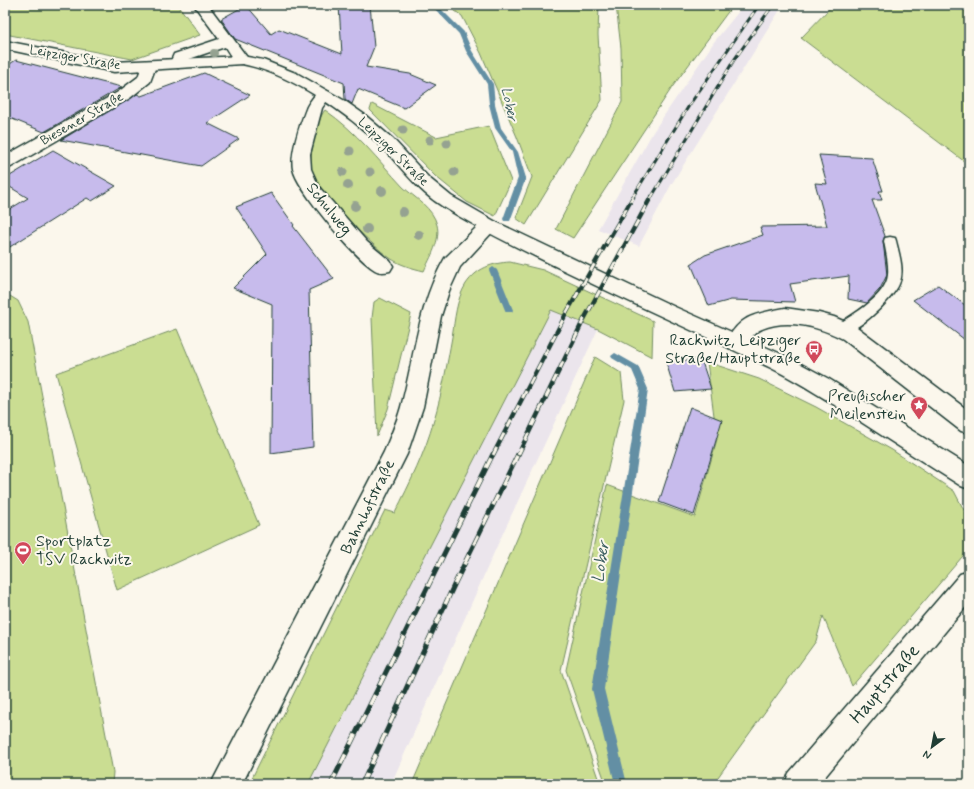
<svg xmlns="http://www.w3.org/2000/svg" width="974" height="789" font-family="Mynerve,sans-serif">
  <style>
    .built { fill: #ebe5ec }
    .green { fill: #cadd92; stroke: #748d63 }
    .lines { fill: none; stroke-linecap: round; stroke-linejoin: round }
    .stream { fill: #638fa4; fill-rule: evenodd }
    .building { fill: #c7bbec; stroke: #1f3d34 }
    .lane-casing { stroke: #1f3d34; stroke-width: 3 }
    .street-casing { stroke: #1f3d34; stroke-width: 3 }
    .secondary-casing { stroke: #1f3d34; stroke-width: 3 }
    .lane { fill: #fbf7ec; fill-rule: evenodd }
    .street { fill: #fbf7ec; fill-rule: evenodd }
    .secondary { fill: #fbf7ec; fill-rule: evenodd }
    .rail-far2-casing { stroke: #1f3d34; stroke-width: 3 }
    .rail-far1-casing { stroke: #1f3d34; stroke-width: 4.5 }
    .rail-casing { stroke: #1f3d34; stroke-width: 5 }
    .rail-far2 { stroke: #fbf7ec; stroke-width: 2; stroke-dasharray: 6; stroke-linecap: butt }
    .rail-far1 { stroke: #fbf7ec; stroke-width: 3; stroke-dasharray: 8; stroke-linecap: butt }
    .rail { stroke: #fbf7ec; stroke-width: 3.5; stroke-dasharray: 11; stroke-linecap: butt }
    .tree { fill: #95a291 }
    .labels { text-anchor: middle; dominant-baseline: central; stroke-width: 4; stroke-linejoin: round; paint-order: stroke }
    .far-street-label { font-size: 13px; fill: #1f3d34; stroke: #fbf7ec }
    .far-water-label { font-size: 14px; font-style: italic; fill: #3c5f62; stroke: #fbf7ec }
    .street-label { font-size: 16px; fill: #1f3d34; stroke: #fbf7ec }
    .poi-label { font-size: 16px; fill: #1f3d34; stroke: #fbf7ec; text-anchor: end }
    .water-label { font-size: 17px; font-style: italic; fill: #3c5f62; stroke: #fbf7ec }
    .near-street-label { font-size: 19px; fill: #1f3d34; stroke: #fbf7ec }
  </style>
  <rect width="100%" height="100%" fill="#fbf7ec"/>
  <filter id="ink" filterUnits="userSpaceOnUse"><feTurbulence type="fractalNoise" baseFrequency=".025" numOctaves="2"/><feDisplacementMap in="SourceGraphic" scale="8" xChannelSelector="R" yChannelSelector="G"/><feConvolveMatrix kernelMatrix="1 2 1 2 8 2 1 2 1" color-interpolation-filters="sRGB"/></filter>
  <g filter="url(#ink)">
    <g class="built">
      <polygon points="744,5 783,5 671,185 639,246 598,229 653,132 714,42"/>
      <polygon points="551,310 598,329 497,546 391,784 308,784"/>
    </g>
    <g class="green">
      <polygon points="10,5 178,5 200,35 132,59 5,34 5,8"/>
      <polygon points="447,5 599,5 598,35 602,100 526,225 516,218 532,177 517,137 481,53 462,16"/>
      <polygon points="616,5 733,5 673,86 573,238 556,229 622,102 621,48"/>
      <polygon points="833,5 969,5 969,165 801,38"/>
      <polygon points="372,104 436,137 489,126 511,181 495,216 467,202 435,176 370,110"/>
      <path d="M325,110C357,132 377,159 403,187C415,198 433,208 437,225C441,240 430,258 424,271C412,268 400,265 390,258C371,245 316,191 311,169C309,156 316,121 325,110Z"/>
      <path d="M510,262L543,270L653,321L652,357L598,329L551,310L308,784H249L385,510L395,513C410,483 425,453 434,420C442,393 447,365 452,337C455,319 456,300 466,284C477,268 492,263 510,262Z"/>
      <polygon points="5,293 18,301 28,322 113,772 112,784 5,784"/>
      <polygon points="380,298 411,314 388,409 377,436 372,318 374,302"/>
      <polygon points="177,329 259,525 117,590 56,373"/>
      <polygon points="595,357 621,373 624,400 561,670 600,784 412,784"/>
      <polygon points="707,362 759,379 816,407 892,450 954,491 966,514 969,525 968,550 852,686 823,616 816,641 713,784 606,784 566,670 607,485 695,517 717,439"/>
    </g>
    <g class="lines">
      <g class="stream">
        <polygon points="431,5 437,5 464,32 472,51 493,84 495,104 501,128 518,152 526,178 510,221 504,221 503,219 518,178 512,152 495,128 489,104 487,84 466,51 459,34"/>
        <polygon points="493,267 497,270 513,310 512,312 506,312 505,310 489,270"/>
        <polygon points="615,353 638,366 648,389 604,689 627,784 615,784 592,689 640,389 632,370 612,358 611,356"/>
      </g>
    </g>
    <g class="building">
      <polygon points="246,5 271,34 279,29 342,54 339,5 370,5 374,47 366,67 410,74 436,85 404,108 358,89 352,104 345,99 344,83 235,39 221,19"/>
      <polygon points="16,60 101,82 122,87 44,132 5,116 5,67"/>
      <polygon points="204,73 250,95 207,123 239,139 201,166 61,140 137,94 141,96"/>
      <polygon points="53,150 116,186 92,201 87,198 5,250 5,212 28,198 5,184 5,179"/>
      <polygon points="819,155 872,158 883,191 879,191 882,200 872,200 885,236 883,241 887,275 880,289 867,303 848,299 849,276 790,284 795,302 731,300 709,306 691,264 705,255 763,235 760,227 827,226 815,183 827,184"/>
      <polygon points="271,193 294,225 293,226 334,279 309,290 313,447 271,453 272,304 233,288 267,254 236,207"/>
      <polygon points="938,285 969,308 969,343 913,300"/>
      <polygon points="701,359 711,389 675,392 666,362"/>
      <polygon points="690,407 722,420 694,515 659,502"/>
    </g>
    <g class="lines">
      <g class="lane-casing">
        <path id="lane" d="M890,237L895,238L896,241C899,254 905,271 899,284C893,299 853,338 837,333L835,329L837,325C854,314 886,296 888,275C889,264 886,252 884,241L885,238Z"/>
      </g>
      <g class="street-casing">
        <g id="street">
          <path d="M194,5H208L249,60L247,63C235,66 231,56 225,47L186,60L183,66L178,68L173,66L170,63L174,54L219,39Z"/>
          <polygon points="148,61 153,63 156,66 150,82 130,98 11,167 5,168 5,156 118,92 138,77 143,63"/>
          <path d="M323,90L329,92L331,95L322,108L310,154L311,169L319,187L367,242L390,261L393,266L390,271C385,272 380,273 375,270C355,258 298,191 293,169C290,154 300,124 306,109C308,103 314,97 317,92Z"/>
          <path d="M489,220L496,222L498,226L460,267L449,291L441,316L423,407L407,454L242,784H211L384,452C390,437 397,422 401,407C415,356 418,304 445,258L482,222Z"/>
          <path d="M785,308L819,313L834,317L857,327L969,411V433L961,431L843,339C820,327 787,318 762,329C747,335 748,354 729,348L726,342C741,314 756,314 785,308Z"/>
          <polygon points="969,571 969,603 819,784 785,784 789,773 960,574"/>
        </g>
      </g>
      <g class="secondary-casing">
        <path id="secondary" d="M5,41L114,62L242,56L263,60L298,74L345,101L365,115L393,139L429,178L451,196L496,222L675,307L788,357L829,379L969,466V489L961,486C926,464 892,442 858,420C830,402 801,383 771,368C701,334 631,303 561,269C521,249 480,230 442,206C418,191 401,167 382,147C348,113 289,73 242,64L114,72L5,49Z"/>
      </g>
      <use href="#lane" class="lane"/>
      <use href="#street" class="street"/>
      <use href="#secondary" class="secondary"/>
      <g class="rail-far2-casing">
        <g id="rail-far2">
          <polyline points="632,198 690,104 759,5"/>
          <polyline points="651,198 734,60 773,5"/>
        </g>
      </g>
      <g class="rail-far1-casing">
        <g id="rail-far1">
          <polyline points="493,455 567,312 633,197"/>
          <polyline points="518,455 582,323 651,197"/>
        </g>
      </g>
      <g class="rail-casing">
        <g id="rail">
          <polyline points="331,784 493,454"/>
          <polyline points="362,784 455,583 518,454"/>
        </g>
      </g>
      <use href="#rail-far2" class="rail-far2"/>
      <use href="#rail-far1" class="rail-far1"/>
      <use href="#rail" class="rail"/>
    </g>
    <g class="tree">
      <circle cx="214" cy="53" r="4"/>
      <circle cx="403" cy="130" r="4.5"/>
      <circle cx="430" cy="140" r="4.5"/>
      <circle cx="447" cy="143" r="4.5"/>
      <circle cx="350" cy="151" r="4.5"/>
      <circle cx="343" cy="172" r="4.5"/>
      <circle cx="370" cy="172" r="4.5"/>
      <circle cx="454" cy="172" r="4.5"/>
      <circle cx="348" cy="185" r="5"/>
      <circle cx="382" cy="191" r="5"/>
      <circle cx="355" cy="206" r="5"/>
      <circle cx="403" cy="212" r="5"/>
      <circle cx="367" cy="229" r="5"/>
      <circle cx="419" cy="235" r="5"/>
    </g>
  </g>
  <defs>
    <g id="bus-pin" transform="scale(0.9)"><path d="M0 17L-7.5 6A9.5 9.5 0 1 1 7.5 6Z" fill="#d1495b" stroke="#fbf7ec"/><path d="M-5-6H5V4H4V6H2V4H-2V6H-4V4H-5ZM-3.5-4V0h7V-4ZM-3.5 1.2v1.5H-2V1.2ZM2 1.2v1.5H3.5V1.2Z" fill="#fff"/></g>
    <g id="sight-pin" transform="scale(0.9)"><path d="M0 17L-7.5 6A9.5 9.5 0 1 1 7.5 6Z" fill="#d1495b" stroke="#fbf7ec"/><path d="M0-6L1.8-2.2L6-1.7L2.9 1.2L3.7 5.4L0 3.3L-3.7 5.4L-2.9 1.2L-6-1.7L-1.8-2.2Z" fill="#fff"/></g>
    <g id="stadium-pin" transform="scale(0.9)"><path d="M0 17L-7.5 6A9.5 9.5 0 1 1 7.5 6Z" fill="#d1495b" stroke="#fbf7ec"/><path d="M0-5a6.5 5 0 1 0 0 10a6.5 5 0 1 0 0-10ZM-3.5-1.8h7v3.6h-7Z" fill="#fff"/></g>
  </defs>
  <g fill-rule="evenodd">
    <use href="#bus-pin" x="814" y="349"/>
    <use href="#sight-pin" x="919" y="405"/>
    <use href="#stadium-pin" x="23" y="550"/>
  </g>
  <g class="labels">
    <g class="far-street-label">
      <text transform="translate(75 58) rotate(10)">Leipziger Straße</text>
      <text transform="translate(82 119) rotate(-30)">Biesener Straße</text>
      <text transform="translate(393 152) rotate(44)">Leipziger Straße</text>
    </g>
    <g class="far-water-label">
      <text transform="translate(509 104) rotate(79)">Lober</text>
    </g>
    <g class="street-label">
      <text transform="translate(329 209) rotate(51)">Schulweg</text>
      <text transform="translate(368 507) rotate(-64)">Bahnhofstraße</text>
    </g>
    <g class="poi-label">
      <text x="801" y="340">Rackwitz, Leipziger<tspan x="801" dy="18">Straße/Hauptstraße</tspan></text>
      <text x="906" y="396">Preußischer<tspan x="906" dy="18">Meilenstein</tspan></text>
      <text x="36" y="541" text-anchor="start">Sportplatz<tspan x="36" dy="18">TSV Rackwitz</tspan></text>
    </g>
    <g class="water-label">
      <text transform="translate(601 562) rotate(-81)">Lober</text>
    </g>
    <g class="near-street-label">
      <text transform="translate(885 684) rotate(-50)">Hauptstraße</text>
    </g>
  </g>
  <rect width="974" height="789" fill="none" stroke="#fbf7ec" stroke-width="20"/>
  <rect x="10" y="10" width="954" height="769" fill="none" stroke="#1f3d34" stroke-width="1.5" filter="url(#ink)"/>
  <g transform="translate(932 747) rotate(212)" stroke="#fbf7ec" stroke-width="3" paint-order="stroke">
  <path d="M0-3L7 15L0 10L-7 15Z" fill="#1f3d34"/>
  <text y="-6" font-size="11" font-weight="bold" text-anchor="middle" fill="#1f3d34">N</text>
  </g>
</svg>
